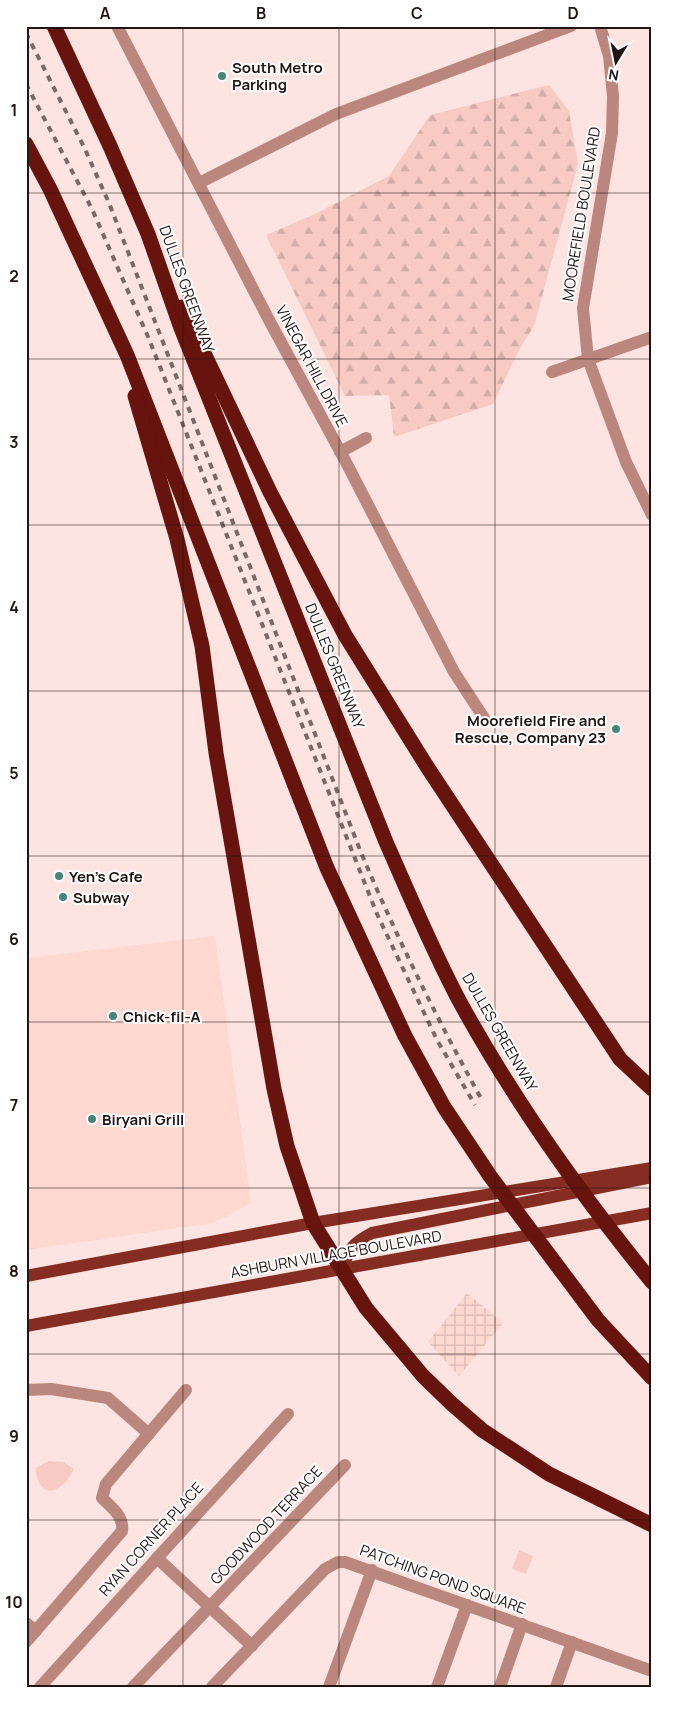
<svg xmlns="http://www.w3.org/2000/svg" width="678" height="1713" font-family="Manrope,sans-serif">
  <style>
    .built { fill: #ffd8d1 }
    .industrial { fill: url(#industrial-grid) }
    .forest { fill: url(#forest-firs) }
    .green { fill: #f7cac3 }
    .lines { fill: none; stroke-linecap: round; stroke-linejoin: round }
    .minor { stroke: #ba867d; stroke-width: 12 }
    .major { stroke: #862d23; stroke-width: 12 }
    .highway { stroke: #66140d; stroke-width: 15 }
    .rail { stroke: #796966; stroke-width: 4; stroke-dasharray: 6 6; stroke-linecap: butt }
    .grid { fill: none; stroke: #201614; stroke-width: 1; stroke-opacity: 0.55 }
    .poi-dot { fill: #44877a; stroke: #fff; stroke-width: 2 }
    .labels { text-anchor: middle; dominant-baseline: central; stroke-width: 4; stroke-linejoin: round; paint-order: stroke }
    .poi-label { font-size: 15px; font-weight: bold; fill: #201614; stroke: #fff; text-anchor: start }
    .street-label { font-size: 15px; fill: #201614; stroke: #fff }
    .neatline { fill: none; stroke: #201614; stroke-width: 2 }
    .grid-label { font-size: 16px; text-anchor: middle; font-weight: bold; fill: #201614 }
  </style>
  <defs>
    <pattern id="industrial-grid" width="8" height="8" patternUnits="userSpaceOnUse" patternTransform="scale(1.25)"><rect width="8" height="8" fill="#ffd8d1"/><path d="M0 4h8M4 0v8" fill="none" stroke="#dab9b3"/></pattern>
    <pattern id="forest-firs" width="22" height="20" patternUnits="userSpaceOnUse" patternTransform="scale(1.25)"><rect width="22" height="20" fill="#f7cac3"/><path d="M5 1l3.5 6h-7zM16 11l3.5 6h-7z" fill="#d3ada7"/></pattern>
  </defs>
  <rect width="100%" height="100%" fill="#fde4e0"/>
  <polygon class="built" points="215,936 251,1203 213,1223 26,1250 26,958"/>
  <polygon class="industrial" points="467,1293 503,1323 459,1376 428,1342"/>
  <polygon class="forest" points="549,85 569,111 578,164 534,326 519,350 493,404 394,437 389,395 345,396 266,235 315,214 389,176 430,115"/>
  <g class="green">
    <path d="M48,1461L63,1462L74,1469C70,1477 65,1485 56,1489C43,1496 35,1478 36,1468Z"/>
    <polygon points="519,1550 533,1556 526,1574 512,1569"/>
  </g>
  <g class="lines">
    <g class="minor">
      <polyline points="117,26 269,320 348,466 454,672 484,718"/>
      <polyline points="600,26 609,56 613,96 612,133 583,308 588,359 626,462 652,515"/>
      <polyline points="199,183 336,114 571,26"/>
      <polyline points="552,372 652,337"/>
      <polyline points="340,452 366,438"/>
      <polyline points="26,1390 51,1389 108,1398 149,1434"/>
      <polyline points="157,1558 252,1646"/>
      <polyline points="26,1623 36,1631"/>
      <path d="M26,1642L122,1531C124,1516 112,1508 102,1498L106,1484L186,1390"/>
      <polyline points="40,1687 288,1414"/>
      <polyline points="133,1687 345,1465"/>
      <polyline points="212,1687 325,1569 338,1562 345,1562 652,1671"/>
      <polyline points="329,1687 372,1570"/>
      <polyline points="437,1687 467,1605"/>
      <polyline points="500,1687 522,1624"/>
      <polyline points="556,1687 572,1642"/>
    </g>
    <g class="major">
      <path d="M342,1270C349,1248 353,1243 372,1233L652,1177"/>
      <polyline points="26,1276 313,1223 652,1168"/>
      <polyline points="26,1326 652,1213"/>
    </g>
    <g class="highway">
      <path d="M54,26L110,146L148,234L181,328L386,842C410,896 433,952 461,1004C515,1102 581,1195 652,1282"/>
      <polyline points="26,144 50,189 127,355 327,868 405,1036 444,1107 490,1176 598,1320 652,1378"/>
      <polyline points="182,307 270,492 345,635 426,765 620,1059 652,1089"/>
      <polyline points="135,396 177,539 202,646 216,753 274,1089 287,1146 313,1223 366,1308 423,1376 452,1404 482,1430 549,1474 652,1525"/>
    </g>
    <g class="rail">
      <path d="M26,33L84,147L109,203L360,850C396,936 437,1019 482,1100"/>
      <polyline points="26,84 92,209 149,339 377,914 437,1040 475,1105"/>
    </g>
  </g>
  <path class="grid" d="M183,26V1687M339,26V1687M495,26V1687M26,193H652M26,359H652M26,525H652M26,691H652M26,856H652M26,1022H652M26,1188H652M26,1354H652M26,1520H652"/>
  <g class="poi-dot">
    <circle cx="222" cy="76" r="5"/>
    <circle cx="616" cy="729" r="5"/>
    <circle cx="59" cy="876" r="5"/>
    <circle cx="63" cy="897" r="5"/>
    <circle cx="113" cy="1016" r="5"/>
    <circle cx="92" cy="1119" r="5"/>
  </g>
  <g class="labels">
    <g class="poi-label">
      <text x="232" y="67">South Metro<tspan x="232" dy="17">Parking</tspan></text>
      <text x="606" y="720" text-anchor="end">Moorefield Fire and<tspan x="606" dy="17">Rescue, Company 23</tspan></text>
      <text x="69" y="876">Yen's Cafe</text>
      <text x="73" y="897">Subway</text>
      <text x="123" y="1016">Chick-fil-A</text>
      <text x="102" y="1119">Biryani Grill</text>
    </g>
    <g class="street-label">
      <text transform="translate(581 214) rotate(-81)">MOOREFIELD BOULEVARD</text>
      <text transform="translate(187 289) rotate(70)">DULLES GREENWAY</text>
      <text transform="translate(312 366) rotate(62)">VINEGAR HILL DRIVE</text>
      <text transform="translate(335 666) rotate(68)">DULLES GREENWAY</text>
      <text transform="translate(500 1032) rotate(60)">DULLES GREENWAY</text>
      <text transform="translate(336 1254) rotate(-10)">ASHBURN VILLAGE BOULEVARD</text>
      <text transform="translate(266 1525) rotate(-47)">GOODWOOD TERRACE</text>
      <text transform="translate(151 1539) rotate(-48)">RYAN CORNER PLACE</text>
      <text transform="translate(443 1579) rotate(20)">PATCHING POND SQUARE</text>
    </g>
  </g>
  <rect width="678" height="1713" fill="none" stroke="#ffffff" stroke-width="55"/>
  <g transform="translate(616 62) rotate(190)" stroke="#ffffff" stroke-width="4" paint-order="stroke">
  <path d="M0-4L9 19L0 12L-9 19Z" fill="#201614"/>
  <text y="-8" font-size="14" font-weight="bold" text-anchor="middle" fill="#201614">N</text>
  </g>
  <rect x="28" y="28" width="622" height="1658" class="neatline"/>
  <g class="grid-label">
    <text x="105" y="19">A</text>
    <text x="261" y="19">B</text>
    <text x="417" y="19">C</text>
    <text x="573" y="19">D</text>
    <text x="14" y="116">1</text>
    <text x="14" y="282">2</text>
    <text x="14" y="448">3</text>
    <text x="14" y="613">4</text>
    <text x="14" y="779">5</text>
    <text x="14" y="945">6</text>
    <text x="14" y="1111">7</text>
    <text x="14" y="1277">8</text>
    <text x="14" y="1442">9</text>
    <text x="14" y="1608">10</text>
  </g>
</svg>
